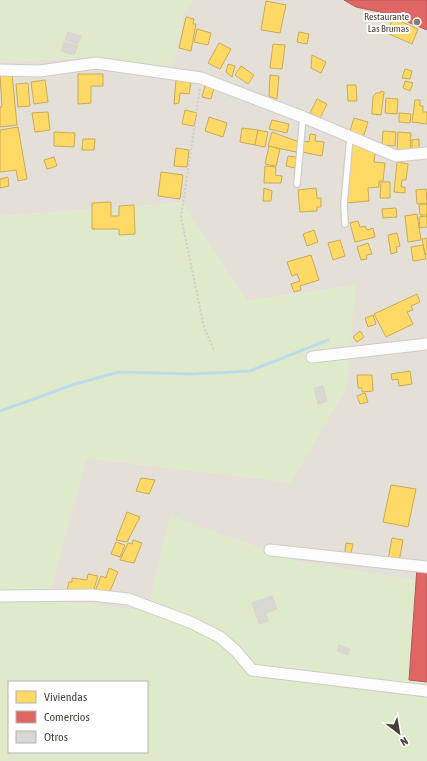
<svg xmlns="http://www.w3.org/2000/svg" width="427" height="761" font-family="'Asap Condensed',sans-serif">
  <style>
    .residential { fill: #e4dfd7 }
    .green { fill: #dfeacb; fill-rule: evenodd }
    .homes { fill: #ffd966; stroke: #c8ab58 }
    .shops { fill: #e06666; stroke: #b25a58 }
    .lines { fill: none; stroke-linecap: round; stroke-linejoin: round }
    .stream { stroke: #bcdced; stroke-width: 3 }
    .building { fill: #dad7d2; stroke: #d8d5d0 }
    .service-casing { stroke: #ceccc7; stroke-width: 8 }
    .minor-casing { stroke: #ceccc7; stroke-width: 13 }
    .path { stroke: #d0cecb; stroke-width: 2; stroke-dasharray: 2 2; stroke-linecap: butt }
    .service { stroke: #fdfcfc; stroke-width: 5.5 }
    .minor { stroke: #fdfcfc; stroke-width: 11 }
    .poi-dot { fill: #827c75; stroke: #fff; stroke-width: 1.5 }
    .labels { text-anchor: middle; dominant-baseline: central; stroke-width: 4; stroke-linejoin: round; paint-order: stroke }
    .poi-label { font-size: 10px; fill: #463f36; stroke: #fff; text-anchor: end }
  </style>
  <rect width="100%" height="100%" fill="#f0eeea"/>
  <polygon class="residential" points="194,0 427,0 427,582 299,562 170,516 148,611 48,600 86,458 291,482 356,285 247,301 182,203 0,216 0,62 87,58 173,68 184,11"/>
  <g class="green">
    <polygon points="0,0 194,0 184,11 173,68 87,58 0,62"/>
    <path d="M183,203L247,301L356,285L347,388L291,482L86,458L48,600L148,611L170,516L299,562L427,582V761H0V216ZM9,682H147V752H9Z"/>
  </g>
  <g class="homes">
    <polygon points="266,1 286,5 280,33 261,30"/>
    <polygon points="186,17 194,19 193,24 196,24 191,51 179,48"/>
    <polygon points="393,18 418,29 412,44 387,33"/>
    <polygon points="197,29 211,33 208,45 194,42"/>
    <polygon points="299,32 309,34 307,44 297,42"/>
    <polygon points="219,43 231,49 220,69 208,63"/>
    <polygon points="273,44 285,45 282,69 270,68"/>
    <polygon points="312,55 326,62 321,73 311,68"/>
    <polygon points="228,64 235,66 232,77 226,72"/>
    <polygon points="241,66 254,75 248,84 235,75"/>
    <polygon points="405,69 412,71 410,79 402,78"/>
    <polygon points="12,74 17,125 0,127 0,107 2,107 0,75"/>
    <polygon points="78,74 103,74 103,86 91,86 91,103 78,104"/>
    <polygon points="270,75 279,76 277,99 269,96"/>
    <polygon points="45,80 48,102 34,104 31,82"/>
    <polygon points="176,80 191,82 189,94 180,93 179,103 174,104"/>
    <polygon points="405,81 413,83 410,91 403,88"/>
    <polygon points="28,83 30,106 18,107 16,84"/>
    <polygon points="347,85 356,85 357,101 348,101"/>
    <polygon points="205,86 214,88 211,99 202,97"/>
    <polygon points="381,91 384,92 381,115 372,114 373,97 376,93 380,93"/>
    <polygon points="386,98 398,99 397,114 385,113"/>
    <polygon points="317,99 327,104 320,118 310,113"/>
    <polygon points="415,100 420,100 420,106 423,106 423,112 427,112 427,124 412,122"/>
    <polygon points="185,110 197,113 194,126 182,124"/>
    <polygon points="48,112 50,130 35,132 32,113"/>
    <polygon points="399,113 411,114 410,123 399,122"/>
    <polygon points="209,117 227,123 223,137 205,131"/>
    <polygon points="354,118 368,122 363,138 349,134"/>
    <polygon points="272,120 289,124 287,133 269,129"/>
    <polygon points="18,127 27,179 18,181 16,170 0,172 0,130"/>
    <polygon points="242,128 258,130 255,145 240,142"/>
    <polygon points="258,130 268,132 265,147 255,145"/>
    <polygon points="383,131 396,132 395,146 382,145"/>
    <polygon points="54,132 75,133 74,147 54,146"/>
    <polygon points="272,132 299,142 296,152 268,146"/>
    <polygon points="398,132 411,133 410,151 397,151"/>
    <polygon points="310,134 316,135 315,141 324,142 322,156 302,152 304,141 309,142"/>
    <polygon points="83,139 95,139 94,150 82,150"/>
    <polygon points="419,139 419,153 412,153 412,140"/>
    <polygon points="352,140 372,149 372,152 375,153 374,162 385,163 383,181 379,181 379,187 368,188 369,201 346,203"/>
    <polygon points="269,146 280,149 276,166 265,164"/>
    <polygon points="176,148 189,150 187,167 174,166"/>
    <polygon points="288,156 297,157 295,168 286,166"/>
    <polygon points="54,157 57,166 47,169 44,160"/>
    <polygon points="397,162 408,164 406,180 402,180 401,187 405,187 405,193 394,192"/>
    <polygon points="265,166 276,167 275,175 282,176 281,183 264,183"/>
    <polygon points="161,172 183,175 180,199 158,196"/>
    <polygon points="8,177 9,186 0,188 0,179"/>
    <polygon points="381,182 390,182 390,198 380,198"/>
    <polygon points="264,188 272,191 271,201 263,201"/>
    <polygon points="316,188 317,198 321,198 321,207 317,207 317,211 300,212 298,190"/>
    <polygon points="426,189 427,203 417,204 416,190"/>
    <polygon points="111,202 111,216 119,216 119,206 134,205 135,234 119,235 119,229 92,229 92,203"/>
    <polygon points="427,204 427,215 420,215 419,205"/>
    <polygon points="396,208 397,217 383,218 382,209"/>
    <polygon points="417,214 421,240 408,242 405,216"/>
    <polygon points="427,216 427,227 420,228 419,217"/>
    <polygon points="358,221 360,227 365,226 367,230 373,228 375,237 355,242 350,223"/>
    <polygon points="314,230 318,242 307,246 303,234"/>
    <polygon points="397,233 400,246 396,247 397,252 391,254 388,235"/>
    <polygon points="427,238 427,254 425,254 422,239"/>
    <polygon points="340,240 345,256 333,260 328,243"/>
    <polygon points="368,243 372,254 366,255 367,259 361,260 357,247"/>
    <polygon points="423,245 426,259 413,261 411,247"/>
    <polygon points="311,255 319,280 300,286 301,290 294,292 291,284 300,281 297,274 292,276 287,262"/>
    <polygon points="417,294 420,302 411,306 413,310 407,312 413,324 386,337 374,314"/>
    <polygon points="373,315 376,324 368,327 365,318"/>
    <polygon points="360,331 364,337 357,342 353,337"/>
    <polygon points="410,371 412,384 399,386 398,379 392,380 391,374"/>
    <polygon points="357,375 372,375 373,391 362,392 362,388 358,388"/>
    <polygon points="365,393 368,402 360,404 357,396"/>
    <polygon points="141,478 155,480 149,494 136,491"/>
    <polygon points="391,485 416,489 408,527 383,522"/>
    <polygon points="127,512 140,517 127,542 116,540"/>
    <polygon points="392,538 403,540 399,562 388,560"/>
    <polygon points="133,540 142,543 134,563 120,560 128,543 132,544"/>
    <polygon points="116,542 125,545 120,557 111,554"/>
    <polygon points="346,543 353,544 351,553 345,552"/>
    <polygon points="109,568 118,572 108,596 95,591 101,576 106,578"/>
    <polygon points="88,574 98,576 93,592 67,590 69,582 72,582 72,578 87,580"/>
  </g>
  <g class="shops">
    <polygon points="344,0 427,0 427,30 389,14 356,7"/>
    <polygon points="417,568 427,569 427,682 409,680"/>
  </g>
  <g class="lines">
    <polyline class="stream" points="0,411 75,384 119,372 192,374 250,371 328,340"/>
  </g>
  <g class="building">
    <polygon points="68,32 81,36 78,44 65,40"/>
    <polygon points="64,42 78,46 74,55 61,51"/>
    <polygon points="323,386 327,401 318,404 314,388"/>
    <polygon points="272,596 277,609 266,613 268,621 259,624 252,603"/>
    <polygon points="339,645 350,649 348,655 337,651"/>
  </g>
  <g class="lines">
    <g class="service-casing">
      <g id="service">
        <polyline points="297,184 303,117"/>
        <polyline points="345,224 344,204 350,137"/>
      </g>
    </g>
    <g class="minor-casing">
      <g id="minor">
        <polyline points="0,70 40,71 96,63 201,78 303,117 396,156 427,153"/>
        <polyline points="312,357 427,344"/>
        <polyline points="270,550 427,567"/>
        <polyline points="0,596 92,595 128,599 190,622 220,637 236,651 252,670 427,691"/>
      </g>
    </g>
    <polyline class="path" points="200,89 181,217 204,327 214,350"/>
    <use href="#service" class="service"/>
    <use href="#minor" class="minor"/>
  </g>
  <circle class="poi-dot" cx="417" cy="22" r="4"/>
  <g class="labels">
    <g class="poi-label">
      <text x="409" y="16">Restaurante<tspan x="409" dy="12">Las Brumas</tspan></text>
    </g>
  </g>
  <rect x="8" y="681" width="140" height="72" fill="#ffffff" stroke="#b5b2af"/>
  <rect x="16" y="691" width="20" height="12" fill="#ffd966" stroke="#b5b2af"/>
  <text x="44" y="701" font-size="12" fill="#463f36">Viviendas</text>
  <rect x="16" y="711" width="20" height="12" fill="#e06666" stroke="#b5b2af"/>
  <text x="44" y="721" font-size="12" fill="#463f36">Comercios</text>
  <rect x="16" y="731" width="20" height="12" fill="#dad7d2" stroke="#b5b2af"/>
  <text x="44" y="741" font-size="12" fill="#463f36">Otros</text>
  <g transform="translate(399 733) rotate(149)" stroke="#ffffff" stroke-width="3" paint-order="stroke">
  <path d="M0-3L7 15L0 10L-7 15Z" fill="#463f36"/>
  <text y="-6" font-size="11" font-weight="bold" text-anchor="middle" fill="#463f36">N</text>
  </g>
</svg>
